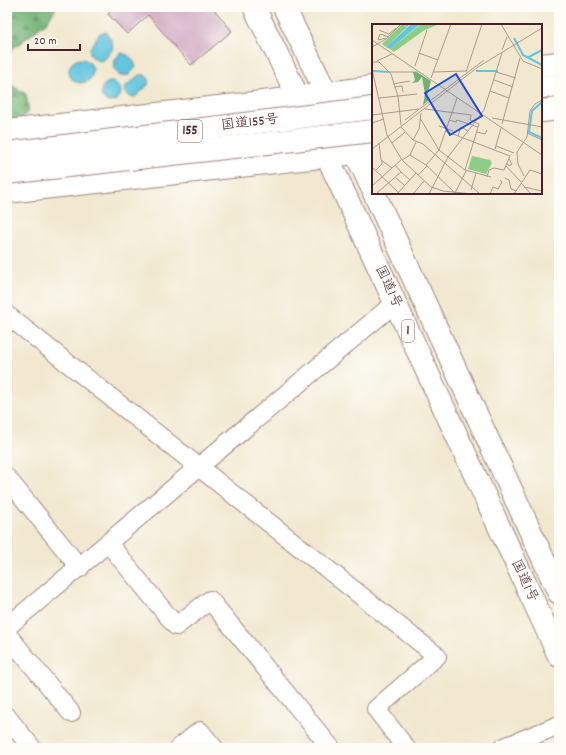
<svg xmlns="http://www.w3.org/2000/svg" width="566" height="755" font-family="Dekko,'Klee One',sans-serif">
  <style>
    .forest { fill: url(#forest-firs); stroke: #5e684f }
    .water { fill: #61c5df; stroke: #567285 }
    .building { fill: #cda4c0 }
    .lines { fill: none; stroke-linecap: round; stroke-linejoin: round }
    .minor-casing { stroke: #9e847d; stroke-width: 20 }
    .highway-casing { stroke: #9e847d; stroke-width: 24 }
    .minor { stroke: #fff; stroke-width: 18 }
    .highway { stroke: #fff; stroke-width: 22 }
    .highway-bridge-casing { stroke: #9e847d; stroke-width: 24; stroke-linecap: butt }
    .highway-bridge { stroke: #fff; stroke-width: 22 }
    .labels { text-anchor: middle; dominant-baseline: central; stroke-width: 3; stroke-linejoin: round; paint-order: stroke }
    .shield { fill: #fdfcf7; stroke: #806168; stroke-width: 1 }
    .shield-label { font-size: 13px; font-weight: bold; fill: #4a1f2b }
    .street-label { font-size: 14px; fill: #4a1f2b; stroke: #fdfcf7 }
    .inset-river { fill: none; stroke: #61c5df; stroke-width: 2 }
    .inset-road { fill: none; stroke: #ae988d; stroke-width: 1 }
    .view { fill: #1d4ed8; fill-opacity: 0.15; stroke: #1d4ed8; stroke-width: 2 }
    .inset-edge { fill: none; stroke: #4a1f2b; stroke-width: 2 }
  </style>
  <defs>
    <pattern id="forest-firs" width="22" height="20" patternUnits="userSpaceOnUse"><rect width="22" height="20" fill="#71b173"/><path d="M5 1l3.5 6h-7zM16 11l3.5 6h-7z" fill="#5f8f5f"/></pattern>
  </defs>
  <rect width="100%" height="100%" fill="#fdfcf7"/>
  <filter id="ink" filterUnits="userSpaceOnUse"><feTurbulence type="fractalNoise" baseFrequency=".025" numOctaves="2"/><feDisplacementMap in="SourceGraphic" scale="8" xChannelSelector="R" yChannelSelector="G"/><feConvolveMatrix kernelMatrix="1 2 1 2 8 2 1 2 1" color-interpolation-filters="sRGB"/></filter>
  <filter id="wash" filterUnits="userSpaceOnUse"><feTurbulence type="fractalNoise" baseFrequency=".012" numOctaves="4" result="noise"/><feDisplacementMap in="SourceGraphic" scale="16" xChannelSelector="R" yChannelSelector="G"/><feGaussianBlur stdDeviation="0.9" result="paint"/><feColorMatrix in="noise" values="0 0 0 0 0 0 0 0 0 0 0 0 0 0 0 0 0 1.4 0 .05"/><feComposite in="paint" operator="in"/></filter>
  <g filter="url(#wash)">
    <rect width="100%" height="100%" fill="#f1e8cf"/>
    <g class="forest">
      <polygon points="7,7 57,7 45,24 12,49 7,61"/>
      <polygon points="7,79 9,84 26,94 29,111 21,119 7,121"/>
    </g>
    <g class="water">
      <path d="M106,32C116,47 115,47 104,60L98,61L90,55V48L100,33Z"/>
      <path d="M120,53C129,54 133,58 136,67L129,75L120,76L114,69L115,60Z"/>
      <circle cx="81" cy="71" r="12"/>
      <polygon points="139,75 145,75 149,79 148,85 135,97 130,97 125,92 126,86"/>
      <circle cx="111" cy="92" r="10"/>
    </g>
    <g id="blocks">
      <polygon class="building" points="115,7 212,7 232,31 191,65 148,15 127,34 108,14"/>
    </g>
  </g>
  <g filter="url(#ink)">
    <use href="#blocks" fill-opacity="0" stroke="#9e847d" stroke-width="1"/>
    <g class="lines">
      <g class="minor-casing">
        <g id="minor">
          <polyline points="7,315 437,656 376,709 406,748"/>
          <polyline points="7,478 80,568"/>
          <polyline points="108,543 176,626 210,600 331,748"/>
          <polyline points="7,627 395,303"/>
          <polyline points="7,634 71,713"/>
          <polyline points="7,717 32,748"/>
          <polyline points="179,748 200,731 214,748"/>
          <polyline points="502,748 559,725"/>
        </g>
      </g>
      <g class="highway-casing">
        <g id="highway">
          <polyline points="254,7 327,156 559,656"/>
          <polyline points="284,7 332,105"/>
          <polyline points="541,65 559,63"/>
          <polyline points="541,87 559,85"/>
          <polyline points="541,111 559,109"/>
          <polyline points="7,131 271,101 373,87"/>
          <polyline points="350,141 373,190"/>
          <polyline points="7,192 356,153 373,149"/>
          <polyline points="374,193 559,593"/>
        </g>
      </g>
      <use href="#minor" class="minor"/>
      <use href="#highway" class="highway"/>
      <g class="highway-bridge-casing">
        <g id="highway-bridge">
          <polyline points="7,153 373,108"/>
          <polyline points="7,173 373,131"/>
        </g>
      </g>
      <use href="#highway-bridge" class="highway-bridge"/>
    </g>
  </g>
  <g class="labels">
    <g class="shield">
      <rect x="178" y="120" width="24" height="22" rx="3"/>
      <rect x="402" y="320" width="12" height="22" rx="3"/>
    </g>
    <g class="shield-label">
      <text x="190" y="131">155</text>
      <text x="408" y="331">1</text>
    </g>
    <g class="street-label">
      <text transform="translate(250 123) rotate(-7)">国道155号</text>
      <text transform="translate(388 287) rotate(65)">国道1号</text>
      <text transform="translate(524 581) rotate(65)">国道1号</text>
    </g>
  </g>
  <g transform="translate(372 24)">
    <rect width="170" height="170" fill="#f1e8cf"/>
    <path d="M30,0H38L35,3L32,1L34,4L14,23L10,20ZM49,0H67L51,7L22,28L18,25Z" fill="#8cce86"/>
    <path d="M41,48H45L59,57L55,72L58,75L51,81L53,70L50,53L46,58L40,59L43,56Z" fill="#71b173"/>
    <path d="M100,132L118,136L120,139L114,150L96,145Z" fill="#8cce86"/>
    <path d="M39,0H48L18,25L14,23L34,5L32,1L35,4Z" fill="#61c5df"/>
    <path class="inset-river" d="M142,14L151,31L170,41M155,34L170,26M0,47L18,48M104,47H126M170,78L160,87L157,108L170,114"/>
    <path class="inset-road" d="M129,0L151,37L170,45M7,6L17,10L24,4M14,14L6,16L8,10L17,13M0,16L170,131M0,23L14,15L29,0M130,26L135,13M47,29L66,36M5,37L20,30M0,38H7L19,50L26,72L29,101M43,42L55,6M0,45L15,111M18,48H45M61,48L94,47M94,48L110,0M124,48L144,54M59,54L79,0M122,56L141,63M21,60L38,57M22,63L30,62L31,68M118,67L137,74M7,74L45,70M53,85L99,91L98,96L107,100L93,146M0,91L47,85M48,94L67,126L93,146L119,153M120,94L170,103M33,96L112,36M77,96L84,98L85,96L106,103M0,99L12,95M130,100L148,34M67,102L81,107M29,103L41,116L51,120L108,170M73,107L138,132L132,146L122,144L117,146L115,153M105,108L113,110L115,106M155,109L170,116M15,111L30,136L59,163L71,167L101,170M86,112L89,103L96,107M41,116L47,105L49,89M7,119L9,136L20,144M20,119L33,108M124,122L142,129M0,125L106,43L170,4M123,125L129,104M38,131L54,141L83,169L94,147M30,136L38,131L44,118M135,139L137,142L140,140L137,135M54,141L67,126L85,74M134,142L149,158M0,143L28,170M4,146L10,140V136M29,148L38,156M46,151L55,142M152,152L146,140L145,128L155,113L158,87L163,80L170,76M24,154L33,162M133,154L137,156L139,165L144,167M149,159L159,170M0,162L30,135M152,163L170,167M99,166L104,149M5,169L29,148L23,141M25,170L44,149M41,170L52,157M57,170L76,133L112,86L130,29M118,170L121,163L126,165L130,158L128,156M142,170L158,146L170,150"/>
    <path class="view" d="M84,50L110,92L78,111L53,69Z"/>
    <rect width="170" height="170" class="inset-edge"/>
  </g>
  <rect width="566" height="755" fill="none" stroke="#fdfcf7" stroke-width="24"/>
  <path d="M28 44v6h52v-6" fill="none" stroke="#4a1f2b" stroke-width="2"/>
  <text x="34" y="44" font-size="12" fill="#4a1f2b" stroke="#fdfcf7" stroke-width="3" paint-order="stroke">20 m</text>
</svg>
